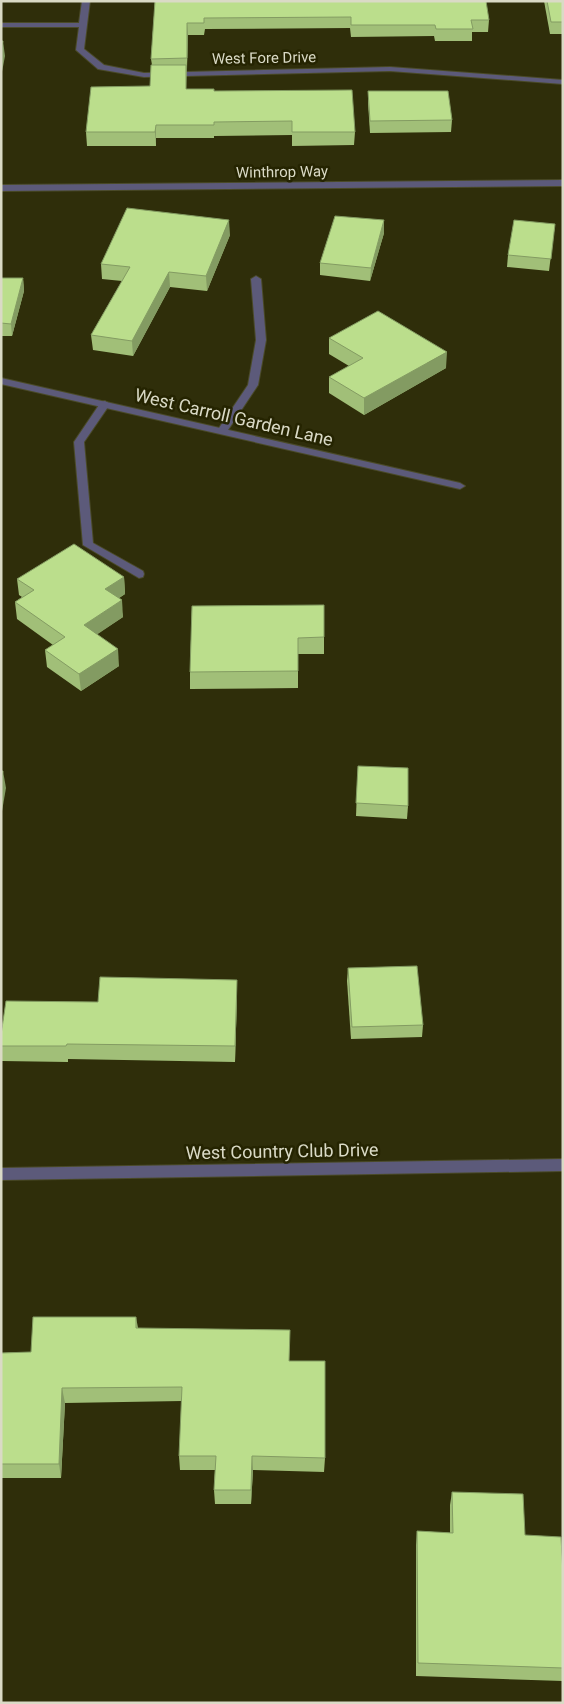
<svg xmlns="http://www.w3.org/2000/svg" width="564" height="1704" font-family="Roboto,sans-serif">
  <style>
    .lines { fill: none; stroke-linecap: round; stroke-linejoin: round }
    .service-casing { stroke: #4a4a28; stroke-width: 2 }
    .minor-casing { stroke: #4a4a28; stroke-width: 2 }
    .service { fill: #5c5a7a; fill-rule: evenodd }
    .minor { fill: #5c5a7a; fill-rule: evenodd }
    .wall { fill: #a1bf78 }
    .shaded-wall { fill: #839b62 }
    .building { fill: #bbde8c; stroke: #839b62 }
    .labels { text-anchor: middle; dominant-baseline: central; stroke-width: 5; stroke-linejoin: round; paint-order: stroke }
    .far-street-label { font-size: 15px; fill: #dadac6; stroke: #252401 }
    .street-label { font-size: 18px; fill: #dadac6; stroke: #252401 }
  </style>
  <rect width="100%" height="100%" fill="#2f2e0a"/>
  <g class="lines">
    <g class="service-casing">
      <g id="service">
        <polygon points="256,276 261,279 266,340 258,385 226,433 222,434 217,431 248,385 256,340 251,279"/>
        <polygon points="105,401 110,404 84,442 93,543 143,571 144,574 143,577 139,578 83,545 74,442 101,402"/>
      </g>
    </g>
    <g class="minor-casing">
      <g id="minor">
        <polygon points="82,1 90,1 84,49 104,65 144,73 390,67 563,80 563,84 390,71 144,77 98,69 76,50 79,27 1,27 1,23 79,23"/>
        <polygon points="563,180 563,186 1,191 1,185"/>
        <polygon points="1,378 460,483 465,486 460,489 1,384"/>
        <polygon points="563,1159 563,1171 1,1180 1,1168"/>
      </g>
    </g>
    <use href="#service" class="service"/>
    <use href="#minor" class="minor"/>
  </g>
  <g class="wall">
    <polygon points="155,1 489,20 488,32 472,32 472,41 435,41 434,36 351,37 350,28 205,29 204,35 188,35 186,89 214,91 355,132 354,145 292,146 292,135 214,136 214,138 156,138 156,146 87,146 86,132 150,86 152,65 151,59"/>
    <polygon points="544,1 563,1 563,34 550,34"/>
    <polygon points="368,91 452,120 451,132 370,133 368,103"/>
    <polygon points="384,220 384,233 370,281 320,275 320,263"/>
    <polygon points="555,224 549,271 507,267 508,255"/>
    <polygon points="230,235 207,291 170,287 133,356 93,350 91,335 122,281 102,279 101,264"/>
    <polygon points="1,278 23,278 24,291 12,336 1,336"/>
    <polygon points="329,338 446,368 364,415 329,393 329,377 349,366 329,354"/>
    <polygon points="124,577 125,594 119,598 123,617 97,634 119,666 81,691 47,667 45,650 53,645 17,619 15,602 22,597 19,595 17,579"/>
    <polygon points="192,606 324,637 324,654 298,654 298,688 190,689 190,672"/>
    <polygon points="358,766 408,806 407,819 356,816"/>
    <polygon points="348,968 423,1025 422,1037 351,1039 347,981"/>
    <polygon points="237,980 237,995 235,1062 68,1059 68,1062 2,1061 1,1055 1,1035 98,1002"/>
    <polygon points="136,1317 138,1328 290,1361 325,1458 324,1472 253,1470 251,1504 215,1504 214,1490 215,1470 180,1470 179,1456 182,1401 65,1403 61,1478 1,1478 1,1353 31,1352"/>
    <polygon points="452,1492 525,1535 563,1575 563,1681 416,1676 416,1545 417,1531 450,1533 450,1505"/>
  </g>
  <g class="shaded-wall">
    <polygon points="187,23 188,35 187,70"/>
    <polygon points="3,41 5,56 1,77 1,52"/>
    <polygon points="156,125 156,146 155,132"/>
    <polygon points="229,220 230,235 207,291 206,276"/>
    <polygon points="384,220 384,233 370,281 371,268"/>
    <polygon points="169,272 170,287 133,356 132,341"/>
    <polygon points="23,278 24,291 12,336 11,324"/>
    <polygon points="447,352 446,368 364,415 364,398"/>
    <polygon points="124,577 125,594 107,606 105,589"/>
    <polygon points="122,600 123,617 86,642 84,625"/>
    <polygon points="118,649 119,666 81,691 79,674"/>
    <polygon points="3,771 6,788 1,817 1,784"/>
    <polygon points="237,980 237,995 235,1062 235,1046"/>
    <polygon points="62,1388 65,1403 61,1478 59,1464"/>
    <polygon points="252,1456 253,1470 251,1504 251,1490"/>
  </g>
  <g class="building">
    <polygon points="155,1 486,1 489,20 471,20 473,29 436,29 435,25 351,25 351,17 204,18 204,23 187,23 187,58 151,59"/>
    <polygon points="547,1 563,1 563,22 551,22"/>
    <polygon points="1,41 3,41 1,52"/>
    <polygon points="151,65 186,65 186,89 214,89 214,91 352,90 355,132 292,132 292,121 214,122 214,125 156,125 155,132 86,132 91,87 150,86"/>
    <polygon points="368,91 448,91 452,120 370,121"/>
    <polygon points="127,208 229,220 206,276 169,272 132,341 91,335 130,267 101,264"/>
    <polygon points="335,216 384,220 371,268 320,263"/>
    <polygon points="514,220 555,224 551,259 508,255"/>
    <polygon points="1,278 23,278 11,324 1,323"/>
    <polygon points="378,311 447,352 364,398 329,377 363,358 329,338"/>
    <polygon points="74,544 124,577 105,589 122,600 84,625 118,649 79,674 45,650 65,637 15,602 34,590 17,579"/>
    <polygon points="324,605 324,637 298,638 298,671 190,672 192,606"/>
    <polygon points="358,766 408,768 408,806 356,803"/>
    <polygon points="1,771 3,771 1,784"/>
    <polygon points="417,966 423,1025 352,1027 348,968"/>
    <polygon points="100,977 237,980 235,1046 67,1044 66,1046 1,1046 1,1035 6,1001 98,1002"/>
    <polygon points="33,1317 136,1317 136,1328 290,1330 289,1361 325,1361 325,1458 252,1456 251,1490 214,1490 216,1456 179,1456 182,1387 62,1388 59,1464 1,1464 1,1353 31,1352"/>
    <polygon points="452,1492 523,1494 525,1535 561,1537 563,1575 563,1668 418,1663 417,1531 453,1533"/>
  </g>
  <g class="labels">
    <g class="far-street-label">
      <text transform="translate(264 58) rotate(-1)">West Fore Drive</text>
      <text transform="translate(282 172) rotate(-1)">Winthrop Way</text>
    </g>
    <g class="street-label">
      <text transform="translate(234 417) rotate(13)">West Carroll Garden Lane</text>
      <text transform="translate(282 1151) rotate(-1)">West Country Club Drive</text>
    </g>
  </g>
  <rect width="564" height="1704" fill="none" stroke="#dadac6" stroke-width="5"/>
</svg>
